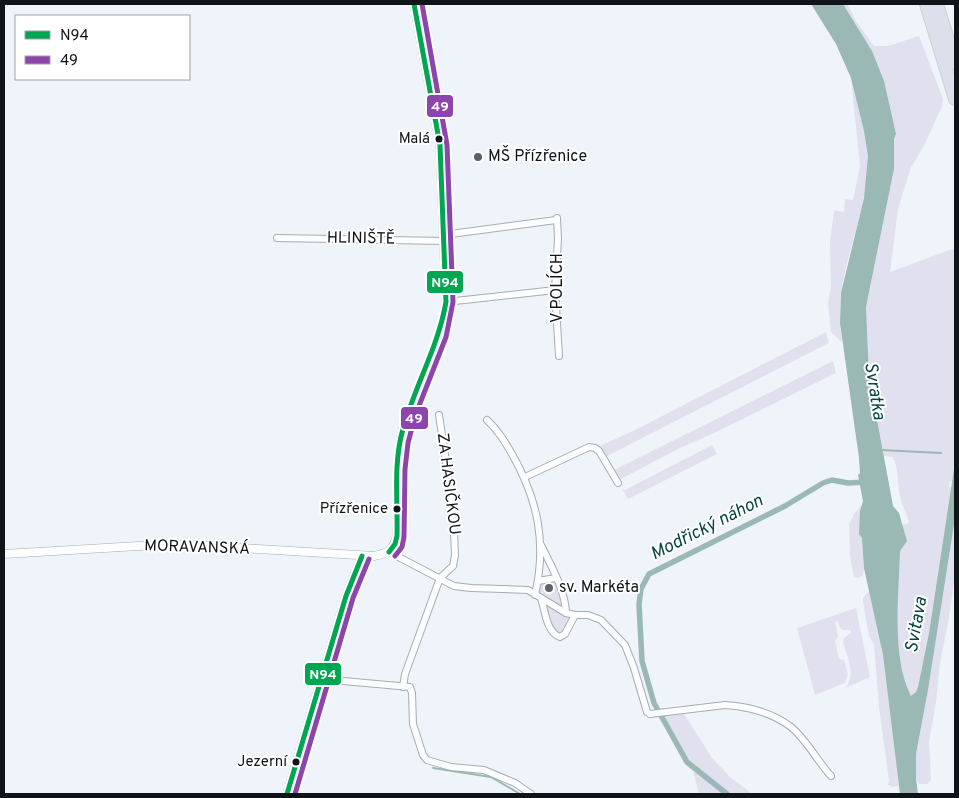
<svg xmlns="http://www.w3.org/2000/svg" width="959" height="798" font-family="Overpass,sans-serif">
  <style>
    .green { fill: #e1e0ee }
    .water { fill: #9ab8b4 }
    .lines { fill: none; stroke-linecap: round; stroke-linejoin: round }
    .stream { stroke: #9ab8b4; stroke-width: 2 }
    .canal { stroke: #9ab8b4; stroke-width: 5.5 }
    .minor-casing { stroke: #a7adb2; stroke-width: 8 }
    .tertiary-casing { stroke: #a7adb2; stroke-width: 9 }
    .motorway-casing { stroke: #cdd1d3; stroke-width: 14 }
    .minor { stroke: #fcfdfe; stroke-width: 6 }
    .tertiary { stroke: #fcfdfe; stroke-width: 8 }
    .motorway { stroke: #dce0ea; stroke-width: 12 }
    .bus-1-casing { stroke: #fff; stroke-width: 9 }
    .bus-2-casing { stroke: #fff; stroke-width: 9 }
    .bus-1 { stroke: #00a651; stroke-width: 5 }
    .bus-2 { stroke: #8e44ad; stroke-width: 5 }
    .bus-dot { fill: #0e1418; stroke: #fff; stroke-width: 2 }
    .poi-dot { fill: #5c6267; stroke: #fff; stroke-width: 2 }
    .labels { text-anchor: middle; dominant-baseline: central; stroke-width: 4; stroke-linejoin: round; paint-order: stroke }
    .bus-label { font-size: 15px; fill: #0e1418; stroke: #fff; text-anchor: end }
    .poi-label { font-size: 16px; fill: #0e1418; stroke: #fff; text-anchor: start }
    .street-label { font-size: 16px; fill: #0e1418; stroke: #fff }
    .water-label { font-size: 18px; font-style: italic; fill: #06463e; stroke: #fff }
    .line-badge { stroke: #fff; stroke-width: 2 }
    .badge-label { font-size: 14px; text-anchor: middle; font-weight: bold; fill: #fff }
  </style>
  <rect width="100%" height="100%" fill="#eef4f9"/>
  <g class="green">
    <path d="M843,4H847L856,21L874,46H888L919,36L943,99L942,106L924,146L911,167L906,183L898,209L890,272L955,248V462L952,481L949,482V486L951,488L929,633L918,687L916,692L911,696C891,657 899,594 900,550L907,541L902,525L909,523C907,513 902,506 900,496C897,482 899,470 893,457L884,456L869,376L866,307L894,169V139L896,134L872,51Z"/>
    <path d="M851,78C857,104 867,131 868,157C868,204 848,247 841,292C839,309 840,326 842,342L831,332L828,304L831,286L830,243L834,210L844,212L845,199L853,200L860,166Z"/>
    <polygon points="826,332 829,343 605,457 598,447 635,430"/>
    <polygon points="833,361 836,373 714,433 680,448 619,480 612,471"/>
    <polygon points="712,445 717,454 628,499 622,489 625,490"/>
    <polygon points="862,505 859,534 862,538 864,568 863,575 858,578 854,577 850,556 849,524 854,514"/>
    <polygon points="955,518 955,575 948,623 940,663 936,702 929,742 931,780 927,784 919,784 916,779 916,754 928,690"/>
    <polygon points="554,581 556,582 564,606 562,608 539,592 541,583"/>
    <polygon points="870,590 883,655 899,786 890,787 891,785 888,785 889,780 879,707 874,645 869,636 863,602 863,598"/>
    <polygon points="546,605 570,617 561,634 553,632"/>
    <path d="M856,608L870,677L845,688C857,676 847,656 843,642L844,638L851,633V630H843L840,628L838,621L835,622L838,637L835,641L839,659L844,660L848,674L845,683L815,695L797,628Z"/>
    <polygon points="682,711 712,758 729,776 752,794 699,794 693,771 684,763 659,716"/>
  </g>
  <path class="water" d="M811,4H843L872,51L884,81L896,134L894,139V169L866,307L869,376L893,506L899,513L907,541L900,551C899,594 891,657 911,696L916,692L918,687L929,633L955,462V518L928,690L916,754V779L918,794H900L883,655L864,568L862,538L859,534L860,511L863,501L858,475L860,473L859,458L840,323L841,293L864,198L868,156L864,131L851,78L836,44Z"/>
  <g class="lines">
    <g class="stream">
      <polyline points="881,450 941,453"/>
      <polyline points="433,768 491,777 520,794"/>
    </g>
    <polyline class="canal" points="727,794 687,762 654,703 642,661 639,604 641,589 649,574 785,506 823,483 832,480 848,483 866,482"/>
    <g class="minor-casing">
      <g id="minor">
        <polyline points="557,218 558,239 555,290 559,356"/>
        <polyline points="443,235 556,220"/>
        <polyline points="277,238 444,241"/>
        <polyline points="446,302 555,290"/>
        <path d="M487,420C498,430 505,442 512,454C538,500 547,543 535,595"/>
        <polyline points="525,477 589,447 595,448 599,451 618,483"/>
        <path d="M541,545C551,566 565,589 566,613"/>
        <path d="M389,552L454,586L471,588L528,590L566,613L575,615H588L601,620L625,645L634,668L647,712L650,714L725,705C747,706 773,713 791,727C806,739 818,762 831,776"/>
        <polyline points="538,581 556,578"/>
        <path d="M541,598C545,610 546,632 560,637L565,634L575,615"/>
        <polyline points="321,679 410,687 412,693 413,724 423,755 427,760 451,767 484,770 515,783 531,794"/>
        <polyline points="403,687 405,674 440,578 453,566 455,555 453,508 439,415"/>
      </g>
    </g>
    <g class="tertiary-casing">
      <g id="tertiary">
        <path d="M4,554L138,546L190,545L374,556C388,553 393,551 397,536C399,503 394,461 403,429C416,387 441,347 446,302L440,145L414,4"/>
        <polyline points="287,794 346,596 362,556"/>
      </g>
    </g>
    <g class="motorway-casing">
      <g id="motorway">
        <polyline points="926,4 955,99"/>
        <polyline points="937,4 955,63"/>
      </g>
    </g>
    <use href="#minor" class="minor"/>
    <use href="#tertiary" class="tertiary"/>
    <use href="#motorway" class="motorway"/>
    <g class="bus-1-casing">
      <g id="bus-1">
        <path d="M389,552L395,544L397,536C398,501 393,463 403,429C415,385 438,348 446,302L440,145L414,4"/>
        <polyline points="287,794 346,596 362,556"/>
      </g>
    </g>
    <g class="bus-2-casing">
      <g id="bus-2">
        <polyline points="395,556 402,547 404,537 405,469 408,443 415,416 446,337 453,302 447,145 422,4"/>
        <polyline points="295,794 353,598 369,559"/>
      </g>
    </g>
    <use href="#bus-1" class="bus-1"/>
    <use href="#bus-2" class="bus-2"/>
  </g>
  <g class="bus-dot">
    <circle cx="439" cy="139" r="4.5"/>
    <circle cx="397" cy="509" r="4.5"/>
    <circle cx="296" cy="762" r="4.5"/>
  </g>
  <g class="poi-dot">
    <circle cx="478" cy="157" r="5"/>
    <circle cx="549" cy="588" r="5"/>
  </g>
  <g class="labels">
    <g class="bus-label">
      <text x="430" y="139">Malá</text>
      <text x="388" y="509">Přízřenice</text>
      <text x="287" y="762">Jezerní</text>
    </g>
    <g class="poi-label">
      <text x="488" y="157">MŠ Přízřenice</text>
      <text x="559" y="588">sv. Markéta</text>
    </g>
    <g class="street-label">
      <text transform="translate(361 239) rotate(1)">HLINIŠTĚ</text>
      <text transform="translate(558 288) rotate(-90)">V POLÍCH</text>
      <text transform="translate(448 484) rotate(83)">ZA HASIČKOU</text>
      <text transform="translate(197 548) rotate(2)">MORAVANSKÁ</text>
    </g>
    <g class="water-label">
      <text transform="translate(874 391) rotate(81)">Svratka</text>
      <text transform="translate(707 528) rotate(-27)">Modřický náhon</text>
      <text transform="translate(917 625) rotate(-80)">Svitava</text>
    </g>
  </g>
  <g class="line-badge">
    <rect x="426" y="94" width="28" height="24" rx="5" fill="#8e44ad"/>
    <rect x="426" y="270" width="38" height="24" rx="5" fill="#00a651"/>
    <rect x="400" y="406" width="29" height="24" rx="5" fill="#8e44ad"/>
    <rect x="304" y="662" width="38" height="24" rx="5" fill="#00a651"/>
  </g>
  <g class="badge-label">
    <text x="440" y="111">49</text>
    <text x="445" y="287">N94</text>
    <text x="414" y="423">49</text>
    <text x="323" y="679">N94</text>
  </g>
  <rect width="959" height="798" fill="none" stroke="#0e1418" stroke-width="10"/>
  <rect x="15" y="15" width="175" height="65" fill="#ffffff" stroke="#9fa1a3"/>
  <rect x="25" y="31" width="25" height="8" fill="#00a651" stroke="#9fa1a3"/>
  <text x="60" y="40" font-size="15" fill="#0e1418">N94</text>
  <rect x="25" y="56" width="25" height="8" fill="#8e44ad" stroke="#9fa1a3"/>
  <text x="60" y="65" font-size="15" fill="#0e1418">49</text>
</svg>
